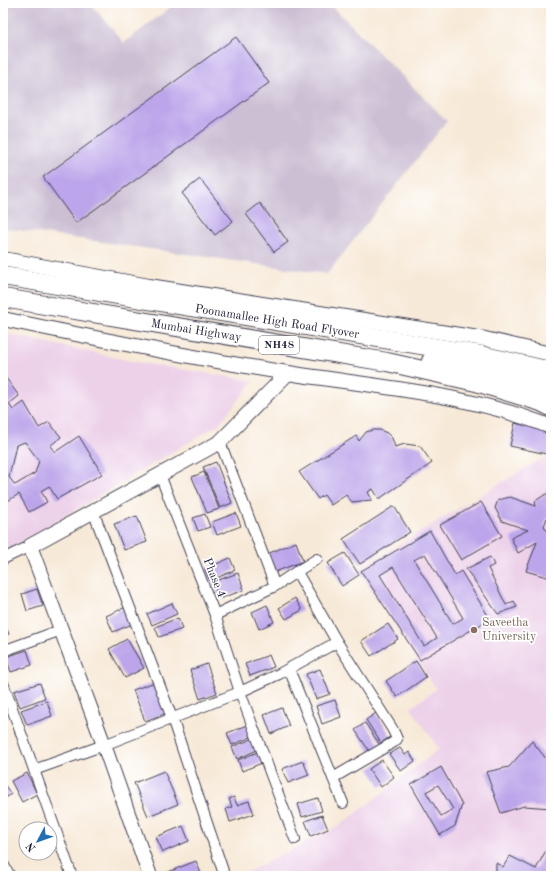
<svg xmlns="http://www.w3.org/2000/svg" width="554" height="879" font-family="'Old Standard TT',serif">
  <style>
    .built { fill: #edd1e9 }
    .industrial { fill: #ccbfd4 }
    .building { fill: #bca5ea; fill-rule: evenodd }
    .lines { fill: none; stroke-linecap: round; stroke-linejoin: round }
    .street-casing { stroke: #424052; stroke-width: 12 }
    .secondary-casing { stroke: #424052; stroke-width: 16 }
    .highway-casing { stroke: #424052; stroke-width: 20 }
    .street { stroke: #fff; stroke-width: 10 }
    .secondary { stroke: #fff; stroke-width: 14 }
    .highway { stroke: #fff; stroke-width: 18 }
    .education-dot { fill: #8d6e63; stroke: #fff; stroke-width: 1.5 }
    .labels { text-anchor: middle; dominant-baseline: central; stroke-width: 3.5; stroke-linejoin: round; paint-order: stroke }
    .shield { fill: #fff; stroke: #646476; stroke-width: 1 }
    .shield-label { font-size: 11px; font-weight: bold; fill: #22223b }
    .street-label { font-size: 12px; fill: #22223b; stroke: #fff }
    .education-label { font-size: 12px; fill: #785e54; stroke: #fff; text-anchor: start }
  </style>
  <rect width="100%" height="100%" fill="#fff"/>
  <filter id="ink" filterUnits="userSpaceOnUse"><feTurbulence type="fractalNoise" baseFrequency=".025" numOctaves="2"/><feDisplacementMap in="SourceGraphic" scale="8" xChannelSelector="R" yChannelSelector="G"/><feConvolveMatrix kernelMatrix="1 2 1 2 8 2 1 2 1" color-interpolation-filters="sRGB"/></filter>
  <filter id="wash" filterUnits="userSpaceOnUse"><feTurbulence type="fractalNoise" baseFrequency=".012" numOctaves="4" result="noise"/><feDisplacementMap in="SourceGraphic" scale="16" xChannelSelector="R" yChannelSelector="G"/><feGaussianBlur stdDeviation="0.9" result="paint"/><feColorMatrix in="noise" values="0 0 0 0 0 0 0 0 0 0 0 0 0 0 0 0 0 1.4 0 .05"/><feComposite in="paint" operator="in"/></filter>
  <g filter="url(#wash)">
    <rect width="100%" height="100%" fill="#f7e9d7"/>
    <g class="built">
      <polygon points="3,333 131,361 254,381 218,425 3,553"/>
      <polygon points="551,456 551,876 240,876 341,825 439,749 411,708 436,689 358,569 536,462"/>
    </g>
    <polygon class="industrial" points="3,3 90,3 124,43 176,3 329,3 447,121 327,274 3,228"/>
    <g id="blocks">
      <g class="building">
        <polygon points="236,37 269,83 76,223 43,177"/>
        <polygon points="200,179 233,221 215,235 182,193"/>
        <polygon points="260,203 288,242 274,252 246,214"/>
        <path d="M3,374L19,396L9,404L13,410L24,402L39,428L49,422L61,437L50,446L55,452L79,436L102,474L57,499L49,486L41,491L47,502L29,512L19,494L3,504ZM25,442L39,461L35,473L15,485L9,477L16,445Z"/>
        <polygon points="515,423 551,432 551,455 510,446"/>
        <polygon points="373,430 380,430 387,433 392,438 395,447 405,444 420,446 432,463 379,499 373,489 368,492 372,500 352,502 346,495 331,505 324,495 318,499 299,472 356,436 359,441 366,432"/>
        <polygon points="216,462 232,503 220,508 203,467"/>
        <polygon points="204,472 219,509 207,513 192,477"/>
        <polygon points="551,491 551,516 547,518 544,526 551,537 550,578 526,571 537,542 518,553 511,538 528,530 502,521 495,508 498,500 510,497 536,506 535,501"/>
        <polygon points="481,502 502,536 461,560 440,525"/>
        <polygon points="394,506 410,532 360,564 343,539"/>
        <polygon points="236,513 241,526 217,535 212,522"/>
        <polygon points="205,514 210,527 198,531 193,518"/>
        <polygon points="137,516 147,542 124,550 114,524"/>
        <path d="M430,531L455,575L461,571L490,619L420,660L361,571ZM425,554L463,618L453,624L414,560ZM393,567L437,638L424,646L380,575Z"/>
        <polygon points="296,542 303,561 275,572 267,554"/>
        <polygon points="345,553 359,575 342,586 328,563"/>
        <polygon points="490,557 494,565 488,568 506,605 514,601 517,607 498,614 466,569"/>
        <polygon points="230,558 235,570 210,581 205,569"/>
        <polygon points="238,573 244,590 219,599 213,582"/>
        <polygon points="37,589 43,606 27,611 22,594"/>
        <polygon points="295,598 302,610 286,619 279,608"/>
        <polygon points="172,603 177,614 152,625 147,614"/>
        <polygon points="267,605 274,622 259,629 252,612"/>
        <polygon points="128,606 135,623 113,632 106,616"/>
        <polygon points="178,618 182,629 159,637 155,627"/>
        <polygon points="3,620 9,634 3,636"/>
        <polygon points="388,624 398,639 371,656 361,641"/>
        <polygon points="127,639 144,668 125,678 109,649"/>
        <polygon points="27,650 32,665 11,672 6,657"/>
        <polygon points="269,655 274,667 250,676 245,664"/>
        <polygon points="416,661 426,677 397,697 386,681"/>
        <polygon points="207,664 217,693 200,699 190,670"/>
        <polygon points="320,669 330,694 316,699 306,674"/>
        <polygon points="155,682 167,713 145,721 133,690"/>
        <polygon points="40,683 45,698 20,707 14,691"/>
        <polygon points="335,700 341,717 322,724 316,706"/>
        <polygon points="47,701 52,716 27,725 21,710"/>
        <polygon points="282,708 289,726 271,734 264,715"/>
        <polygon points="376,713 391,736 381,743 366,720"/>
        <polygon points="365,723 380,745 370,752 355,730"/>
        <polygon points="248,725 252,733 250,734 251,737 232,745 227,733"/>
        <polygon points="254,738 258,746 255,747 257,750 237,759 232,747"/>
        <polygon points="532,741 551,765 551,808 524,806 501,813 486,772 509,767"/>
        <polygon points="400,748 405,755 409,752 415,761 401,771 389,754"/>
        <polygon points="260,751 262,763 242,771 238,760"/>
        <polygon points="382,760 394,777 381,787 369,769"/>
        <polygon points="303,761 309,775 288,783 282,769"/>
        <path d="M441,767L462,805L455,826L440,835L411,785ZM438,785L453,809L441,816L426,792Z"/>
        <polygon points="164,771 178,804 148,816 134,783"/>
        <polygon points="27,773 37,794 22,802 11,781"/>
        <polygon points="3,783 11,794 3,800"/>
        <polygon points="234,797 237,805 249,801 254,814 230,822 226,809 232,807 229,799"/>
        <polygon points="318,798 322,811 302,817 298,804"/>
        <polygon points="322,815 328,829 311,836 305,821"/>
        <polygon points="183,826 189,841 163,852 156,837"/>
        <polygon points="50,835 52,835 55,844 50,846"/>
        <polygon points="551,841 551,876 481,876 496,871 496,863 503,867 510,856 536,869"/>
        <polygon points="196,861 202,876 170,876 168,872"/>
      </g>
    </g>
  </g>
  <g filter="url(#ink)">
    <use href="#blocks" fill-opacity="0" stroke="#424052" stroke-width="1"/>
    <g class="lines">
      <g class="street-casing">
        <g id="street">
          <polyline points="160,475 215,615 240,692 295,839"/>
          <polyline points="93,511 172,718 223,871"/>
          <polyline points="3,559 30,546"/>
          <polyline points="296,572 317,559"/>
          <polyline points="215,615 275,586"/>
          <polyline points="3,651 61,630"/>
          <polyline points="289,669 343,803"/>
          <polyline points="3,683 72,876"/>
          <polyline points="34,770 104,745 240,692 279,674 337,642 298,574 296,572 275,586 220,442"/>
          <polyline points="333,778 394,742 397,739 393,730 337,642"/>
          <polyline points="3,864 10,876"/>
        </g>
      </g>
      <g class="secondary-casing">
        <g id="secondary">
          <polyline points="3,259 149,286 485,339 551,354"/>
          <path d="M3,319C98,339 192,358 288,373C376,387 467,393 551,427"/>
          <polyline points="150,876 104,745 30,546 220,442 288,373"/>
        </g>
      </g>
      <g class="highway-casing">
        <g id="highway">
          <polyline points="3,276 481,355 551,371"/>
          <polyline points="3,298 387,362 476,382 541,402 551,407"/>
          <polyline points="431,361 514,377 551,388"/>
        </g>
      </g>
      <use href="#street" class="street"/>
      <use href="#secondary" class="secondary"/>
      <use href="#highway" class="highway"/>
    </g>
  </g>
  <circle class="education-dot" cx="474" cy="630" r="4"/>
  <g class="labels">
    <rect class="shield" x="259" y="336" width="40" height="18" rx="3"/>
    <g class="shield-label">
      <text x="279" y="345">NH48</text>
    </g>
    <g class="street-label">
      <text transform="translate(277 322) rotate(9)">Poonamallee High Road Flyover</text>
      <text transform="translate(196 331) rotate(9)">Mumbai Highway</text>
      <text transform="translate(214 578) rotate(68)">Phase 4</text>
    </g>
    <g class="education-label">
      <text x="482" y="623">Saveetha<tspan x="482" dy="14">University</tspan></text>
    </g>
  </g>
  <rect width="554" height="879" fill="none" stroke="#fff" stroke-width="16"/>
  <g transform="translate(38 841) rotate(229)"><circle r="19" fill="#ffffff" stroke="#a7a7b1"/>
  <path d="M0-3L7 15L0 10L-7 15Z" fill="#1f6fb2"/>
  <text y="-6" font-size="11" font-weight="bold" text-anchor="middle" fill="#22223b">N</text>
  </g>
</svg>
